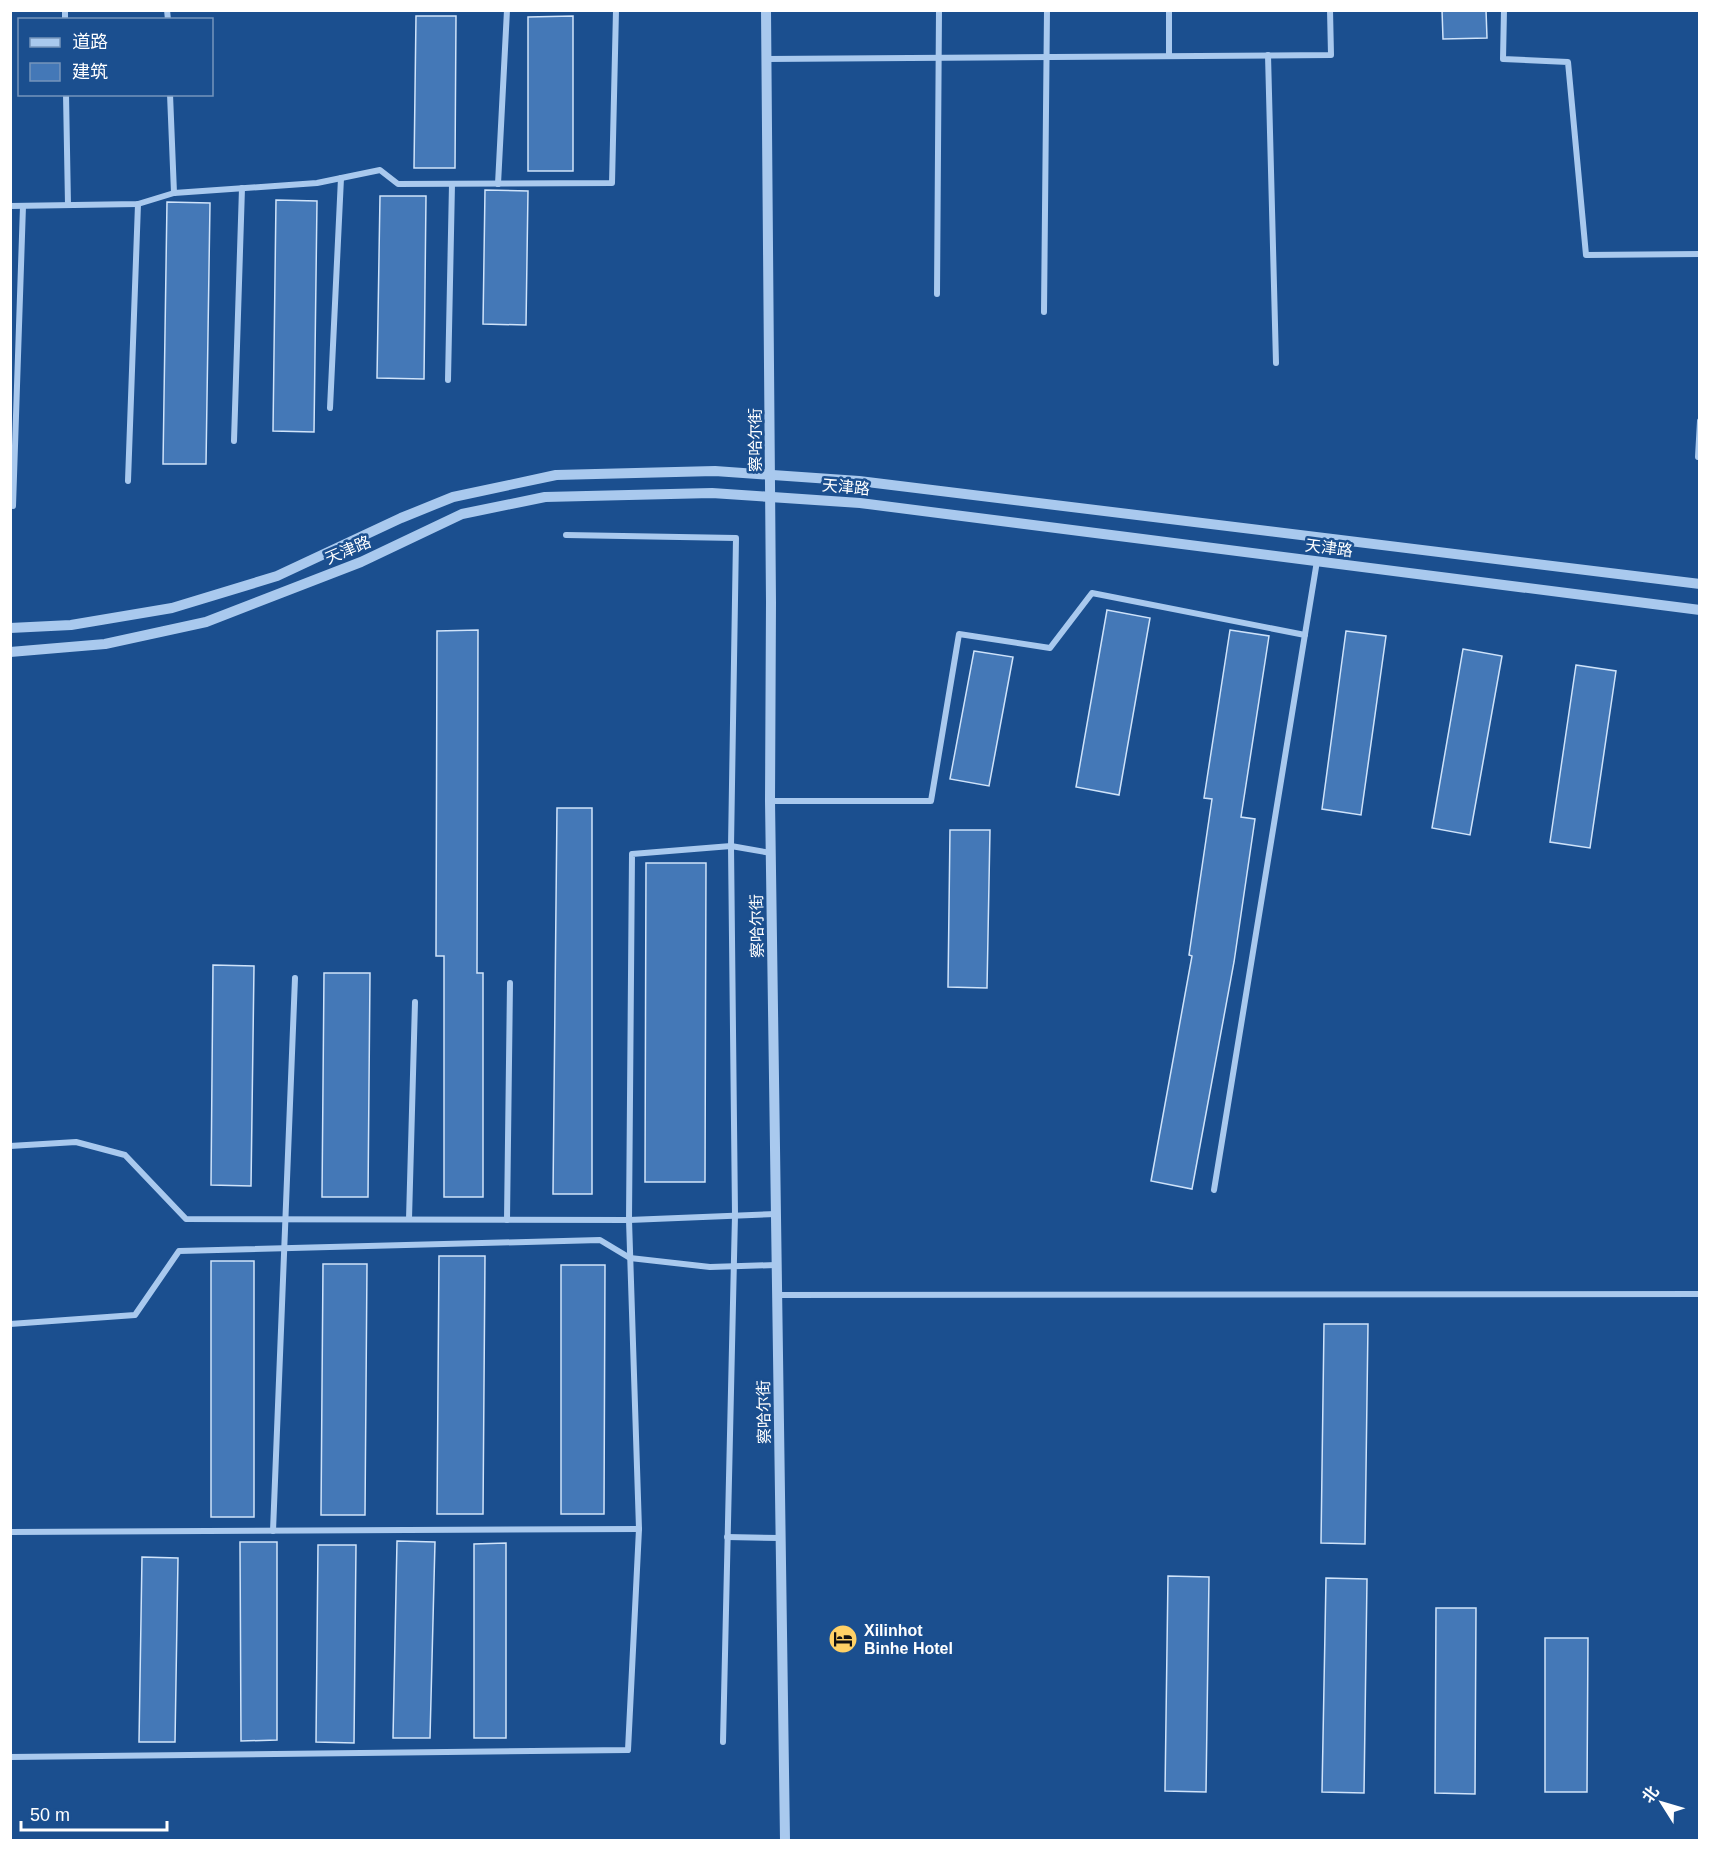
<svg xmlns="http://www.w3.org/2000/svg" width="1710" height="1851" font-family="Arial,'Noto Sans SC',sans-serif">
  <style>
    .building { fill: #4478b7; stroke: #cfe3fa; stroke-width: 1.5 }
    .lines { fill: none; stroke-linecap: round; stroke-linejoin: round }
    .minor { stroke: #a9c9ee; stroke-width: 6 }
    .tertiary { stroke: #a9c9ee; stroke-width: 10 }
    .labels { text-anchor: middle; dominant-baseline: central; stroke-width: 5; stroke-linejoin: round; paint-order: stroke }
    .street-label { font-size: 16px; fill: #fff; stroke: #1b4f8f }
    .poi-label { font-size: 16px; font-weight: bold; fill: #fff; stroke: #1b4f8f; text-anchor: start }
  </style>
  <rect width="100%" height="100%" fill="#1b4f8f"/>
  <g class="building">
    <polygon points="1442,10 1486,10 1487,38 1443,39"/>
    <polygon points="416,16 456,16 455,168 414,168"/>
    <polygon points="573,16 573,171 528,171 528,17"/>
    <polygon points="485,190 528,191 526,325 483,324"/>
    <polygon points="380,196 426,196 424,379 377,378"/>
    <polygon points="276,200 317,201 314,432 273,431"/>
    <polygon points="167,202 210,203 206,464 163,464"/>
    <polygon points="1107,610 1150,618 1119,795 1076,787"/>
    <polygon points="478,630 477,973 483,973 483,1197 444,1197 444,956 436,956 437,631"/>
    <polygon points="1230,630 1269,636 1241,817 1255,819 1234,962 1192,1189 1151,1181 1192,956 1189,955 1212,799 1204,798"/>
    <polygon points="1346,631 1386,636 1361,815 1322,809"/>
    <polygon points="1463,649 1502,656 1470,835 1432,828"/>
    <polygon points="974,651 1013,657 989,786 950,779"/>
    <polygon points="1576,665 1616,671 1590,848 1550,842"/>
    <polygon points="557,808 592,808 592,1194 553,1194"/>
    <polygon points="950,830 990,830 987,988 948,987"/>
    <polygon points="646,863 706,863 705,1182 645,1182"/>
    <polygon points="213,965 254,966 251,1186 211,1185"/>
    <polygon points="324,973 370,973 368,1197 322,1197"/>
    <polygon points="439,1256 485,1256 483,1514 437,1514"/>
    <rect x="211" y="1261" width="43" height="256"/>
    <polygon points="323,1264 367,1264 365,1515 321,1515"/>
    <polygon points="561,1265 605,1265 604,1514 561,1514"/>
    <polygon points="1324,1324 1368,1324 1365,1544 1321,1543"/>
    <polygon points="397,1541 435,1542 430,1738 393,1738"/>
    <polygon points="240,1542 277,1542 277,1740 241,1741"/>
    <polygon points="506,1543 506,1738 474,1738 474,1544"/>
    <polygon points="318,1545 356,1545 354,1743 316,1742"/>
    <polygon points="142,1557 178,1558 175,1742 139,1742"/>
    <polygon points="1168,1576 1209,1577 1206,1792 1165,1791"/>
    <polygon points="1326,1578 1367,1579 1364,1793 1322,1792"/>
    <polygon points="1436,1608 1476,1608 1475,1794 1435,1793"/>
    <polygon points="1545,1638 1588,1638 1587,1792 1545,1792"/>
  </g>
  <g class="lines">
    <g class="minor">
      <polyline points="65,10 65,20"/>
      <polyline points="167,10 168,20"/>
      <polyline points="1169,10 1169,56"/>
      <polyline points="1504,10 1503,59 1568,62 1586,255 1700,254"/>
      <polyline points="1268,55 1276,363"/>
      <polyline points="766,59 1331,55 1330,10"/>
      <polyline points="66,94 68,205"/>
      <polyline points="170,94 174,193"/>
      <polyline points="498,184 507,10"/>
      <polyline points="10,206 138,204 174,193 317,183 380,170 398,184 612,183 616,10"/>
      <polyline points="937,294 939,10"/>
      <polyline points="1044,312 1047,10"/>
      <polyline points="448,380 452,184"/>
      <polyline points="330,408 341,178"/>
      <polyline points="1700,421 1698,457 1700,457"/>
      <polyline points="234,441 242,188"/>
      <polyline points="128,481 138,204"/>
      <polyline points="13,506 23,206"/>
      <polyline points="566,535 736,538 731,846 735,1215 723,1742"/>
      <polyline points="770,801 931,801 959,634 1050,648 1092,593 1305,635"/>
      <polyline points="10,1146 76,1142 125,1155 186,1219 629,1220 776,1214"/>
      <polyline points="1214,1190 1317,561"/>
      <polyline points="409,1219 415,1002"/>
      <polyline points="507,1220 510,983"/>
      <polyline points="777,1295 1700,1294"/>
      <polyline points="10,1324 135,1315 179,1251 600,1240 630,1258 710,1267 776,1265"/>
      <polyline points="273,1531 295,978"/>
      <polyline points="10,1532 639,1529"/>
      <polyline points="727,1537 780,1538"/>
      <polyline points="10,1757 628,1750 639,1529 629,1220 632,854 731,846 771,853"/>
    </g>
    <g class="tertiary">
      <polyline points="766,10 771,602 770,801 785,1840"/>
      <polyline points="10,628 71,625 172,608 277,576 401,518 453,497 556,475 715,471 859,481 1700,584"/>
      <polyline points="10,652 105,644 206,622 361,562 462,514 545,497 712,493 860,503 1700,610"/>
    </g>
  </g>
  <defs>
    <g id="hotel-disc" transform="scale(1.5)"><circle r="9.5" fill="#ffd166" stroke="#1b4f8f"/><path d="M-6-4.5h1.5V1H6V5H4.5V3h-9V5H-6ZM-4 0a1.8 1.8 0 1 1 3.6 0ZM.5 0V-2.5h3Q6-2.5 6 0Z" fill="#111"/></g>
  </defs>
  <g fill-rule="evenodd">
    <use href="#hotel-disc" x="843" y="1639"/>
  </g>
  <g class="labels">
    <g class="street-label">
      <text transform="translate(755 440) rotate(-90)">察哈尔街</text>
      <text transform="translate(846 487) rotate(5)">天津路</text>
      <text transform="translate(1329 548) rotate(7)">天津路</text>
      <text transform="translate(348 550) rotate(-23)">天津路</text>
      <text transform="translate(757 926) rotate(-91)">察哈尔街</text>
      <text transform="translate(764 1412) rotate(-91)">察哈尔街</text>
    </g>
    <g class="poi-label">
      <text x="864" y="1630">Xilinhot<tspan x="864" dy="18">Binhe Hotel</tspan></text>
    </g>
  </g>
  <rect width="1710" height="1851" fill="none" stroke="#ffffff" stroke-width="24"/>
  <rect x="18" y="18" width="195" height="78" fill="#1b4f8f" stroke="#7695bc" stroke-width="1.5"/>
  <rect x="30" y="38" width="30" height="9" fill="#a9c9ee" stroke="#7695bc" stroke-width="1.5"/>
  <text x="72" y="48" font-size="18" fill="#ffffff">道路</text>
  <rect x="30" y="63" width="30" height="18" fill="#4478b7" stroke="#7695bc" stroke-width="1.5"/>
  <text x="72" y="78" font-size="18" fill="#ffffff">建筑</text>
  <g transform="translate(1662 1803) rotate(307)" stroke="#1b4f8f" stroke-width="4.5" paint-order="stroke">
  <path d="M0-4.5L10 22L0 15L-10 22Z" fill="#ffffff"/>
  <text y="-9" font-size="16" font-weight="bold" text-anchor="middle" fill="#ffffff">北</text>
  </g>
  <path d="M21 1821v9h146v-9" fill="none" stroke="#ffffff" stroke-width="3"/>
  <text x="30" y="1821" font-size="18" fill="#ffffff" stroke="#1b4f8f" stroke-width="4.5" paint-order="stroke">50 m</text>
</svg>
